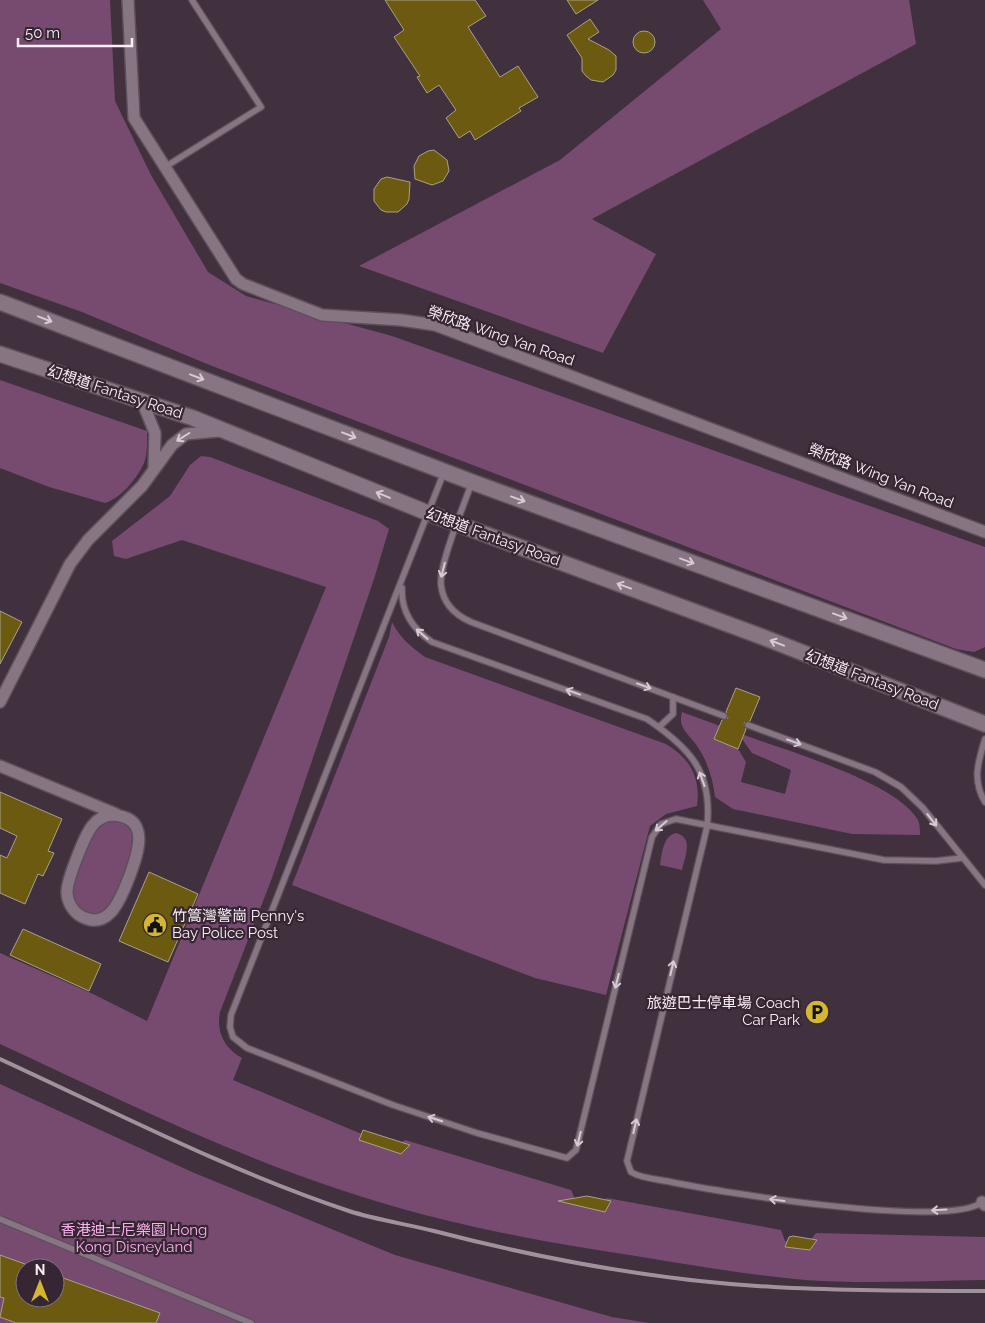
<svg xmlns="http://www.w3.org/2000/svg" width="985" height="1323" font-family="Raleway,'Noto Sans TC',sans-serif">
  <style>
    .green { fill: #764b6f; fill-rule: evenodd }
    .building { fill: #6b5a0f; stroke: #a7a28b }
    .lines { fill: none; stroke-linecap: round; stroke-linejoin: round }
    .lane-casing { stroke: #5e505b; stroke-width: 8 }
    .street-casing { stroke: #5e505b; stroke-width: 14 }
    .secondary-casing { stroke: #5e505b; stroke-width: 18 }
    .lane { stroke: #887584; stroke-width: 5.5 }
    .street { stroke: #887584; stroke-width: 11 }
    .secondary { stroke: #887584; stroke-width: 15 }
    .rail { stroke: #a0929d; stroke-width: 4 }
    .oneway { stroke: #d7cad4 }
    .labels { text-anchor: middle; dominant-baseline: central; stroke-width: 4.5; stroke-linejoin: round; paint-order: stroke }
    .street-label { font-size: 15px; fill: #f9eef7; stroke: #362633 }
    .poi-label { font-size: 15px; fill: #f9eef7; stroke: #362633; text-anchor: start }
    .park-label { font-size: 15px; fill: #fcafee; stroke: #362633 }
  </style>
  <rect width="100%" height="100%" fill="#41303d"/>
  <g class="green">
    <polygon points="0,0 110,0 115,101 151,175 208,272 246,296 392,336 985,547 985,647 974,652 956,649 207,364 82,312 0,283"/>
    <polygon points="703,0 909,0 916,44 592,219 656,254 603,353 359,266 560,160 721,29"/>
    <path d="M0,380L147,431C147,441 148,453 144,463C137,479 121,498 105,503L49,487L0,468Z"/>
    <path d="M201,456L210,457L378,521L389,529L374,579L272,878L220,1012C216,1032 224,1048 242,1058L233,1080L395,1148L405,1140L571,1190L575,1199L598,1205L607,1198L781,1230L785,1241L797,1245L808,1243L816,1233L985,1237V1280C925,1281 864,1284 805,1280C750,1275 696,1266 642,1257C539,1242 439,1223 341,1190C223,1151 112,1096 0,1044V953L93,994L147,1021L326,587L182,540L126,559L114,556L112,541L170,496L190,465Z"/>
    <path d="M392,622C400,638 411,647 425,657L666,744C690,758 701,778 697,806L666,814L650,826L606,995L535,978L292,885L389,637Z"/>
    <path d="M682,712L720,726L715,739L738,749L746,762L741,782L785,794L791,770L752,753L742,739L744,735C787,751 896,782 918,820C920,824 920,831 920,835L852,834L733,809L715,797C713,780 708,763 699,749C691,735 677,730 682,712Z"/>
    <path d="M114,820C147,826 130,860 122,880C119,889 116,902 109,908C101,916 94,915 84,914L71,899C72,885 87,838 96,828C101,823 108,821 114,820Z"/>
    <path d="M676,833C694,837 685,857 682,870L660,865C662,853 663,836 676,833Z"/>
    <path d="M0,1084L192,1172L395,1255L612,1317L649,1323H0ZM25,1268H55V1298H25Z"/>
  </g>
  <g class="building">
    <polygon points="385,0 475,0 486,16 468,27 500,77 518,66 538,97 519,108 521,111 475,140 470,131 459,138 446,118 456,110 439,85 427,93 417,77 420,76 394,37 404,30"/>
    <polygon points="567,0 598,0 576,14"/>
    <polygon points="590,19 599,32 588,39 609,50 616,56 616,70 613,75 603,82 591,80 586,76 582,71 582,58 567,35"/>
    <circle cx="644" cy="42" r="11"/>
    <polygon points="434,150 447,160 449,171 443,181 432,185 415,179 414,166 419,156 428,151"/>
    <polygon points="387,177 410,182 409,199 407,204 398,212 386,212 381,210 374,201 374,189 381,179"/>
    <polygon points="0,611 22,622 0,664"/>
    <polygon points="736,688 760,697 750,721 744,723 746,729 738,749 714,739 722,720 728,718 726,712"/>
    <polygon points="0,792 62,819 48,851 54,853 43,876 38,874 25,904 0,893 0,855 7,858 17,836 0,828"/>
    <polygon points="149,872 198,894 168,962 119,941"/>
    <polygon points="23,929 101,964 89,991 10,955"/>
    <polygon points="363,1130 410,1145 401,1154 359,1140"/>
    <polygon points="587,1196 611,1201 605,1212 558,1201"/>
    <polygon points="793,1236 817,1240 810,1250 785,1247 789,1237"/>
    <polygon points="0,1255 25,1264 25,1298 55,1298 55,1275 160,1313 156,1323 16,1323 0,1317 4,1298 0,1297"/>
  </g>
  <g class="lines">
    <g class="lane-casing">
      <g id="lane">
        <polyline points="165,167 261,107 192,0"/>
        <polyline points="444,472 231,1015 230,1027 233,1037 247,1048 393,1105 477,1133 567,1158 576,1150 652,837 661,824 676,819 884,860 936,861 962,858"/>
        <path d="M472,482C464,505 439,564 441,585C443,603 455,615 471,622L724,716"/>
        <path d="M402,588C401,612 413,629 432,642L647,719C690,748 713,772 707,827L627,1161L631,1172C642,1179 659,1179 671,1182C719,1192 953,1230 984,1201"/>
        <polyline points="748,725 875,772 901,787 923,808 985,885"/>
        <polyline points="659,727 673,714 673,697"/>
        <path d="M985,739C978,762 972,780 985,802"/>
        <polyline points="0,1219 251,1323"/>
      </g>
    </g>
    <g class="street-casing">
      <g id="street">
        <polyline points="128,0 134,118 236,279 243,284 322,315 401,320 435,325 985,532"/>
        <polyline points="142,401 155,433 154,468"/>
        <polyline points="0,702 70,564 88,540 142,486 172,445 186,434 219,431"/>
        <polyline points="0,766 116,814"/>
        <path d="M109,815C151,815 139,850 130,875C122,895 110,934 79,915C72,910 67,901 67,892C67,880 85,834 93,825C97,819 103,817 109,815Z"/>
        <polyline points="982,1202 985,1205"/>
      </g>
    </g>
    <g class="secondary-casing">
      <g id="secondary">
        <polyline points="0,302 472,482 985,670"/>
        <polyline points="0,354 193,418 428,513 760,636 985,724"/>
      </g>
    </g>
    <use href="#lane" class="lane"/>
    <use href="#street" class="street"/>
    <use href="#secondary" class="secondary"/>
    <path class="rail" d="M0,1059C115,1112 229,1171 349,1211C377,1220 406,1224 434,1231C546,1260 659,1281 774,1287C844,1291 915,1291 985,1291"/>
  </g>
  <defs><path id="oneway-shaft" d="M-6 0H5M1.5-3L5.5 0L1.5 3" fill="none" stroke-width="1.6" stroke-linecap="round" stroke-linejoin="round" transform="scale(1.25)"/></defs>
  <g class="oneway">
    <use href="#oneway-shaft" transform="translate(45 319) rotate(21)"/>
    <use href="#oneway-shaft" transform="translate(197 377) rotate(21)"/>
    <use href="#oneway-shaft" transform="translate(349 435) rotate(21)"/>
    <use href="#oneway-shaft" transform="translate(183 437) rotate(148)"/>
    <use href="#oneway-shaft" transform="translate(383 495) rotate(-158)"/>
    <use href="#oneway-shaft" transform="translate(518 499) rotate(20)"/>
    <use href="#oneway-shaft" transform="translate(687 561) rotate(20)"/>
    <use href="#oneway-shaft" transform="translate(443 570) rotate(104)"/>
    <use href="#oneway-shaft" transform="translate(624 586) rotate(-160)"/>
    <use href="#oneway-shaft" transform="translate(840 616) rotate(20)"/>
    <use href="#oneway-shaft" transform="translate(422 634) rotate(-139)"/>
    <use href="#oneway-shaft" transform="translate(777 643) rotate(-159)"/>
    <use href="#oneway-shaft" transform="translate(644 686) rotate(20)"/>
    <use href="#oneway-shaft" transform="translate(573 692) rotate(-160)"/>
    <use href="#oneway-shaft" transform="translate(794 742) rotate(20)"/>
    <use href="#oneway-shaft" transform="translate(702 779) rotate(-110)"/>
    <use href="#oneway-shaft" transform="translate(932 820) rotate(52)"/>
    <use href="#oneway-shaft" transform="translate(661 826) rotate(139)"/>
    <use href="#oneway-shaft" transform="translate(672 968) rotate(-77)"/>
    <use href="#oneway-shaft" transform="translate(617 981) rotate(104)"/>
    <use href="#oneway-shaft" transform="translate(435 1119) rotate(-162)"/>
    <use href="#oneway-shaft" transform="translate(635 1126) rotate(-77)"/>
    <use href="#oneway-shaft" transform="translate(579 1139) rotate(103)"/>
    <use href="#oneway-shaft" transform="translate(777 1200) rotate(-172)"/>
    <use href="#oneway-shaft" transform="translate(939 1210) rotate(177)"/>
  </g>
  <defs>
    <g id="civic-disc" transform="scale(1.25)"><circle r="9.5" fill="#d4b635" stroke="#362633"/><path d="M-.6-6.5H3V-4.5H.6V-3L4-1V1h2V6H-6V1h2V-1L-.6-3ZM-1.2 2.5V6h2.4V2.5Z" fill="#111"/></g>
    <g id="parking-disc" transform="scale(1.25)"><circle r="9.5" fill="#d4b635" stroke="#362633"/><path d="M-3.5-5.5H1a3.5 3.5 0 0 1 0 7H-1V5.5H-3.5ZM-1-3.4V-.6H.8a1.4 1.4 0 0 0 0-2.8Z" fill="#111"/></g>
  </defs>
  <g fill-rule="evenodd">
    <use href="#civic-disc" x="155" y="925"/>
    <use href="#parking-disc" x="817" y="1012"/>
  </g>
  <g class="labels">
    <g class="street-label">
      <text transform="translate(501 336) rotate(19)">榮欣路 Wing Yan Road</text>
      <text transform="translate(115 392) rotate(18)">幻想道 Fantasy Road</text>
      <text transform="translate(881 476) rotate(21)">榮欣路 Wing Yan Road</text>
      <text transform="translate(493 537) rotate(20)">幻想道 Fantasy Road</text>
      <text transform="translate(872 680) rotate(21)">幻想道 Fantasy Road</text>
    </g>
    <g class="poi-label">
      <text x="172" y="916">竹篙灣警崗 Penny's<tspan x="172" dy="17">Bay Police Post</tspan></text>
      <text x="800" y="1003" text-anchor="end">旅遊巴士停車場 Coach<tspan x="800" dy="17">Car Park</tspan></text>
    </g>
    <g class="park-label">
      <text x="134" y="1230">香港迪士尼樂園 Hong<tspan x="134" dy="17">Kong Disneyland</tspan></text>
    </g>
  </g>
  <g transform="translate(40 1283)"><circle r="24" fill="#362633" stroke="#847681"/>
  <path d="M0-4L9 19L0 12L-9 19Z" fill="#d4b635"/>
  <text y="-8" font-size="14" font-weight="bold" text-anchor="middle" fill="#f9eef7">N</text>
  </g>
  <path d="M18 38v8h114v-8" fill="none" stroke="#f9eef7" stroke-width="2.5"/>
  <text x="25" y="38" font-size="15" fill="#f9eef7" stroke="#362633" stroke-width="4" paint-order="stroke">50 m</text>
</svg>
